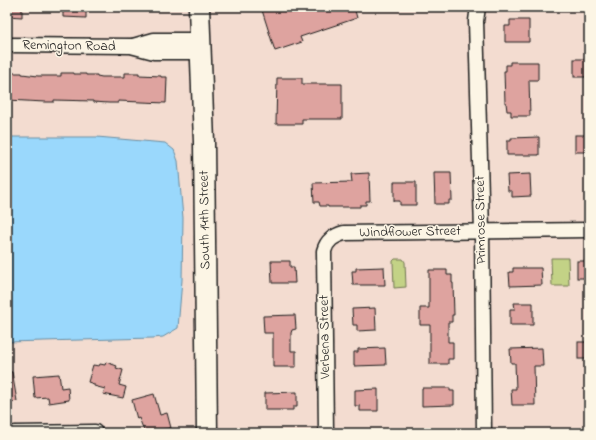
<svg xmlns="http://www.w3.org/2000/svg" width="596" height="440" font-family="'Indie Flower',sans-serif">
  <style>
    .green { fill: #c3d286; stroke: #707751 }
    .water { fill: #9ad8fc; stroke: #688da2 }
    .building { fill: #dea39f; stroke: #1c1c1c }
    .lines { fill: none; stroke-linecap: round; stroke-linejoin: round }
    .street-casing { stroke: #1c1c1c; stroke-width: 17 }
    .secondary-casing { stroke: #1c1c1c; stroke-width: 23 }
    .street { stroke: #fcf5e5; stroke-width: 14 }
    .secondary { stroke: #fcf5e5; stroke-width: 20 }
    .labels { text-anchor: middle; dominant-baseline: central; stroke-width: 3; stroke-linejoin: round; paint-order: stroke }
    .street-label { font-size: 14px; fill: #1c1c1c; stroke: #fcf5e5 }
  </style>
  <rect width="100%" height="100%" fill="#f3dcd0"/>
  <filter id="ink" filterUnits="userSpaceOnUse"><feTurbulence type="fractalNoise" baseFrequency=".025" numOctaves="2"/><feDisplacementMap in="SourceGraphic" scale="8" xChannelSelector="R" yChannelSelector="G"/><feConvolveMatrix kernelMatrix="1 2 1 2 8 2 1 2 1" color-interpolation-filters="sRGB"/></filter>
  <g filter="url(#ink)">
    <g class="green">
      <polygon points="551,258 568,258 569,286 552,286"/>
      <polygon points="395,259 403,259 405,262 406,287 394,288 393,261"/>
    </g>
    <polygon class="water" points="7,137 97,137 165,143 174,150 178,161 183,218 182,280 178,328 163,337 153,338 7,342"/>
    <g class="building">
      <polygon points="7,7 22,7 22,17 7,16"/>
      <polygon points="63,7 86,7 86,18 63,17"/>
      <polygon points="261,7 354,7 357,18 300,37 302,42 275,51"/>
      <polygon points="510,20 529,20 529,42 505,42 505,26 510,26"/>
      <rect x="574" y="59" width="15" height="18"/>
      <polygon points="510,62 538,62 538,80 529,80 530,116 511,116 511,111 507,111 506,103 505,103 504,71 506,71 506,65 510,65"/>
      <polygon points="7,73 22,73 22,74 38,76 61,76 61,73 74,73 74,74 86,74 86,75 97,75 97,76 102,77 125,77 125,73 139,73 139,75 161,76 161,77 167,77 166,103 118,101 118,103 109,103 93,102 93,101 54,100 54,102 45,102 7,100"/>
      <polygon points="277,78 302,78 302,84 342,84 342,119 302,119 302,124 276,124"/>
      <rect x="575" y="135" width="14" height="17"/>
      <polygon points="539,137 539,155 507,155 507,141 511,141 511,138"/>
      <polygon points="369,173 370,201 366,201 366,205 360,205 360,207 328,207 328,206 320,206 319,202 314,202 313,183 352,182 351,174"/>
      <polygon points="434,173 451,173 452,200 449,200 449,204 435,204"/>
      <polygon points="530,174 531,196 512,197 512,191 508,191 507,175"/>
      <polygon points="394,182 416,182 416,205 400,205 400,201 394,201"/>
      <polygon points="271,261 290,261 290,267 294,267 295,283 272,283"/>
      <rect x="577" y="261" width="12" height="17"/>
      <polygon points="384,267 385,285 353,285 352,271 356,271 356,268"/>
      <polygon points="513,268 541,268 542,285 510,286 509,272 513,272"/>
      <polygon points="429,270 447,270 447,275 452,275 452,283 453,283 454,315 452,315 452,322 448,322 448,342 453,342 453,359 448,359 448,364 430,364 430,325 420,325 420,308 429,308"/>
      <polygon points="514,303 533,303 533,325 510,325 510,309 515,309"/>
      <polygon points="375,308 376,330 357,331 357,325 353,325 352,309"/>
      <polygon points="295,315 296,329 292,330 291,333 291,351 296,351 296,367 273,367 273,333 264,333 263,316"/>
      <rect x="578" y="342" width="11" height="17"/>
      <polygon points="385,348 386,365 354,366 354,352 358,352 358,349"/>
      <polygon points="542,348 543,366 534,366 535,405 512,405 511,389 516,389 515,363 511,363 510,349"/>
      <polygon points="106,362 117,366 116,368 123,370 119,385 126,387 123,398 103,394 105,389 94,386 94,384 88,382 93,365 99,366 100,364 105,365"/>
      <polygon points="7,372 12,372 17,401 7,403"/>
      <polygon points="59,374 61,388 68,387 69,400 49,403 48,397 35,398 33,376"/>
      <polygon points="422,388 450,388 450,391 454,391 454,405 422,406"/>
      <polygon points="378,389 378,411 360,411 360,406 355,406 355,390"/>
      <polygon points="297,392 297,407 293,407 293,410 265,410 265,393"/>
      <polygon points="154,394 160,415 167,413 171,428 160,430 161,433 145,433 139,418 137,419 132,400"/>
    </g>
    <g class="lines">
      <g class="street-casing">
        <g id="street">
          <polyline points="478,7 476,21 482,231 484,433"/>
          <polyline points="7,45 131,46 154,52 200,52"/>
          <polyline points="133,46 154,40 200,40"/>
          <polyline points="15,433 95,432"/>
          <path d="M326,433L324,251C327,240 334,236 344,233L589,230"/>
        </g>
      </g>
      <g class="secondary-casing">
        <polyline id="secondary" points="199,7 204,142 207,433"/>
      </g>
      <use href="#street" class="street"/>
      <use href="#secondary" class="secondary"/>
    </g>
  </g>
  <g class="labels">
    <g class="street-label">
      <text transform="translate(69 46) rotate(1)">Remington Road</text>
      <text transform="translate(205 220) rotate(-91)">South 14th Street</text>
      <text transform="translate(481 220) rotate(-91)">Primrose Street</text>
      <text transform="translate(410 232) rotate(-1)">Windflower Street</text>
      <text transform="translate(325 337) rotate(-91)">Verbena Street</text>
    </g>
  </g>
  <rect width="596" height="440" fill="none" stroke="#fcf5e5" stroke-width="24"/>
  <rect x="12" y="12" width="572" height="416" fill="none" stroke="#1c1c1c" stroke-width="1.5" filter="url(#ink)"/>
</svg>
